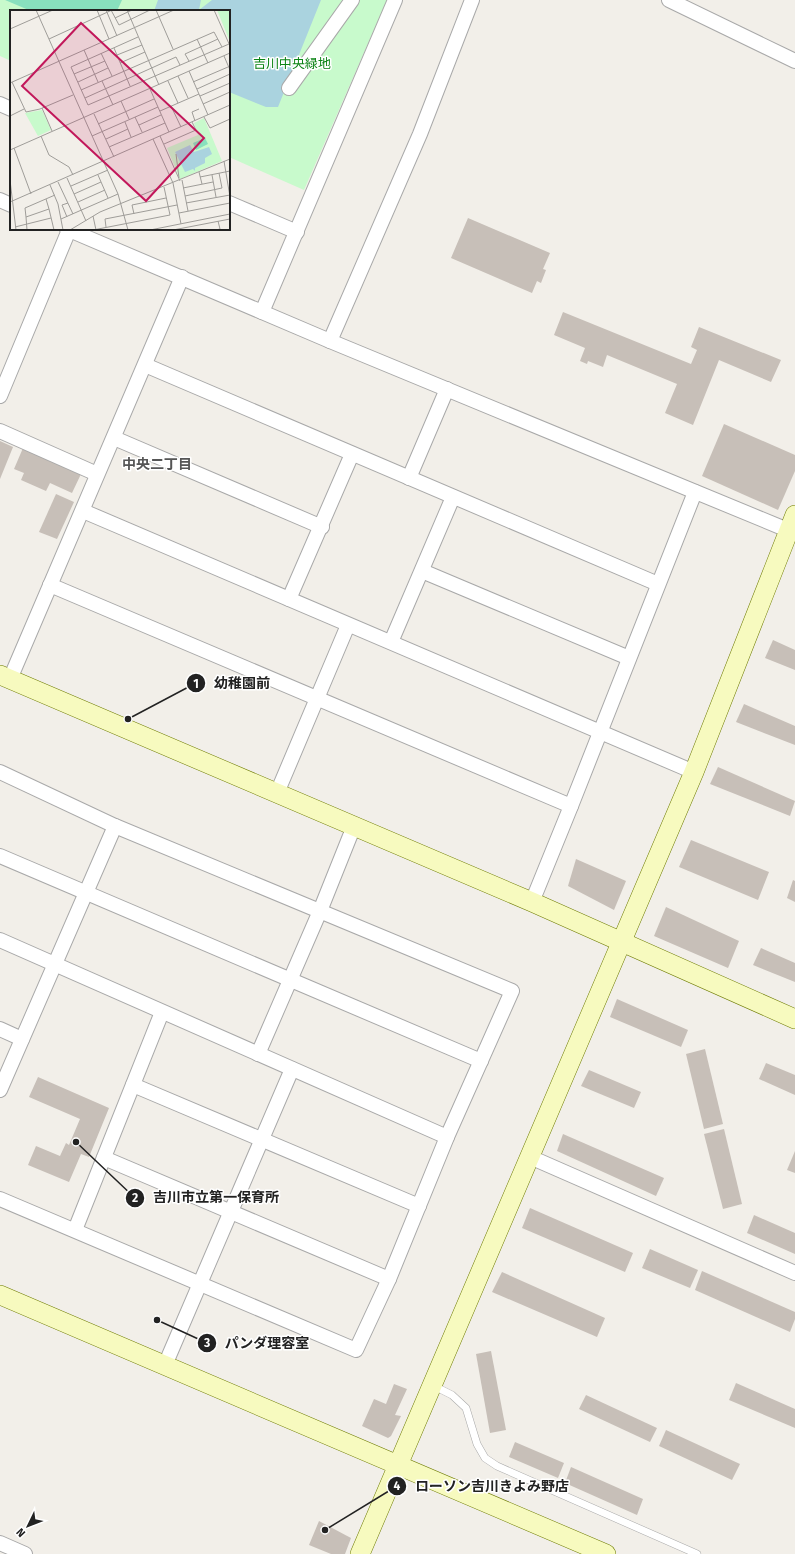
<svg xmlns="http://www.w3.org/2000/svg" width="795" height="1554" font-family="'Fira Sans','Noto Sans JP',sans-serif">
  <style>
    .park { fill: #c8facc }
    .pitch { fill: #88e0be }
    .water { fill: #aad3df }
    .building { fill: #c7bfb8 }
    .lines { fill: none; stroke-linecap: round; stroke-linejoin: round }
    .lane-casing { stroke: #a9a9a9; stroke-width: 8 }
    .street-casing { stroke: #a9a9a9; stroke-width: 16 }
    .secondary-casing { stroke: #707d05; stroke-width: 20 }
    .lane { stroke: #fff; stroke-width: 7 }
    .street { stroke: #fff; stroke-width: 14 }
    .secondary { stroke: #f7fabf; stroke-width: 19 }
    .labels { text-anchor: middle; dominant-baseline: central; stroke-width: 3; stroke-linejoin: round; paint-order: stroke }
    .park-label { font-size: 13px; fill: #0c8416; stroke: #fff }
    .neighbourhood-label { font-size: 14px; font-weight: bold; fill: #555; stroke: #fff }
    .inset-road { fill: none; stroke: #9f9d99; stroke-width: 1 }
    .view { fill: #c2185b; fill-opacity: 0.15; stroke: #c2185b; stroke-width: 2 }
    .inset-edge { fill: none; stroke: #222; stroke-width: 2 }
    .leader { fill: none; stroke: #222; stroke-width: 1.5 }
    .callout-dot { fill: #222; stroke: #fff; stroke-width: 1.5 }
    .mark-label { font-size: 12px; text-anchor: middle; font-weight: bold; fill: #fff }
    .callout-label { font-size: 14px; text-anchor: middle; font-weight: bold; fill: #222; stroke: #fff; stroke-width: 3; stroke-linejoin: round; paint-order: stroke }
  </style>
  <rect width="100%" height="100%" fill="#f2efe9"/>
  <polygon class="park" points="0,0 387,0 304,190 229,157 229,11 11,11 11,61 0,56"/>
  <polygon class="pitch" points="5,0 122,0 117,11 31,11"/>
  <polygon class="water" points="158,0 201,0 199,10 212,0 321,0 278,107 266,107 229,92 229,11 154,11"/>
  <g class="building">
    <polygon points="468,218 550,253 543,269 546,270 541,283 537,281 532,293 451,258"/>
    <polygon points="563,312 691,364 697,350 691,347 699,327 781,360 771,382 719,360 693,425 665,413 677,384 607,355 603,367 588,361 587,364 580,361 585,348 554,335"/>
    <polygon points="724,424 795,455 795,471 778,510 702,476"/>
    <polygon points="0,441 13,447 0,479"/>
    <polygon points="23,448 81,474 72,493 50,483 46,491 21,480 24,473 14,469"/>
    <polygon points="56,494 74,502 57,539 39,532"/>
    <polygon points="773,640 795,650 795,670 765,658"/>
    <polygon points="744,704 795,726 795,745 736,722"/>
    <polygon points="718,767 795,801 790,816 710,784"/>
    <polygon points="691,840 769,872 758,900 679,867"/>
    <polygon points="576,859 626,881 614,910 568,886"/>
    <polygon points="793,880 795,881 795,902 787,898"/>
    <polygon points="666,907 739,941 728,968 654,936"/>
    <polygon points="761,948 795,963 795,982 753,965"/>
    <polygon points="617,999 688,1030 681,1047 610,1017"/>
    <polygon points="705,1049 723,1124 704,1129 686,1054"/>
    <polygon points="766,1063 795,1075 795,1095 759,1079"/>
    <polygon points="589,1070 641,1092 634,1108 581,1086"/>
    <polygon points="38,1077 109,1108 89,1157 81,1154 69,1182 28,1165 36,1146 60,1156 66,1143 69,1145 80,1119 29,1097"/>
    <polygon points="724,1129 742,1204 723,1209 704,1134"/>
    <polygon points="563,1134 664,1178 656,1196 557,1151"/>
    <polygon points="795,1151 795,1173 787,1170"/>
    <polygon points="530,1208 633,1253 625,1272 522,1228"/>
    <polygon points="754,1215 795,1233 795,1254 747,1233"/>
    <polygon points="650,1249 698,1270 690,1288 642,1268"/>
    <polygon points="702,1271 795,1312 795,1319 790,1332 695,1290"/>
    <polygon points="502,1272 605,1318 597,1337 492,1292"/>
    <polygon points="491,1351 506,1430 490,1433 476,1354"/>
    <polygon points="736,1383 795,1409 795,1428 729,1400"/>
    <polygon points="394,1384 407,1389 395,1415 401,1416 391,1436 388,1438 362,1426 374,1399 386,1404"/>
    <polygon points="586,1395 657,1428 650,1442 579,1409"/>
    <polygon points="666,1430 740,1464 732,1480 659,1446"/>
    <polygon points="515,1442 564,1463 558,1478 509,1457"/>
    <polygon points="571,1467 643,1499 637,1515 565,1483"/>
    <polygon points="319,1521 351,1538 345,1554 331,1554 309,1545"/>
  </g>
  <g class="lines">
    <g class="lane-casing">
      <polyline id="lane" points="434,1386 452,1395 466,1408 477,1444 485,1458 497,1466 697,1554"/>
    </g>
    <g class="street-casing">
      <g id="street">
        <polyline points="669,0 795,61"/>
        <polyline points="289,88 352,0"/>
        <polyline points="0,104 11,109"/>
        <polyline points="0,200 11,205"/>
        <polyline points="229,203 297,232"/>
        <polyline points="67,229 330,341 795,533"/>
        <polyline points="262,312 395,0"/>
        <polyline points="330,341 420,134 472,0"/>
        <polyline points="145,365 658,584"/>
        <polyline points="0,396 69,230"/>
        <polyline points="0,431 97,474"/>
        <polyline points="114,438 322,527"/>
        <polyline points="409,478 447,389"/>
        <polyline points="83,511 694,772"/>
        <polyline points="422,571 629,658"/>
        <polyline points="50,585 571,806"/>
        <polyline points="289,599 352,454"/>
        <polyline points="391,642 453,497"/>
        <polyline points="10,679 182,277"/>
        <polyline points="0,772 115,826 512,991 447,1137 389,1279 356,1350 0,1199"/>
        <polyline points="277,793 348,625"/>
        <polyline points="0,856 481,1061"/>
        <polyline points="532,902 571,806 695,492"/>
        <polyline points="0,940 447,1137"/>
        <polyline points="0,1029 22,1039"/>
        <polyline points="258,1054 320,911 354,826"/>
        <polyline points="133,1085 419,1206"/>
        <polyline points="0,1090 115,826"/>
        <polyline points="530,1157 795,1273"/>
        <polyline points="104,1158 389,1279"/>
        <polyline points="75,1230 162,1012"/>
        <polyline points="165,1365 292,1069"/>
        <polyline points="0,1543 25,1554"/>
      </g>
    </g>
    <g class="secondary-casing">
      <g id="secondary">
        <polyline points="0,675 532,902 795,1019"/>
        <polyline points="0,1295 606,1554"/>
        <polyline points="360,1554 694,772 795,515"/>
      </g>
    </g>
    <use href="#lane" class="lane"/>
    <use href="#street" class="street"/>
    <use href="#secondary" class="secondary"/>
  </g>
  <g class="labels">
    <g class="park-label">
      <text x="292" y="63">吉川中央緑地</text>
    </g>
    <g class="neighbourhood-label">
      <text x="157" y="464">中央二丁目</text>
    </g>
  </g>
  <g transform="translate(10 10)">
    <rect width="220" height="220" fill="#f2efe9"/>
    <path d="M207,0H220V32ZM32,100L41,120L28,126L15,103ZM194,108L212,151L170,169L157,138L188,125L184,113Z" fill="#c8facc"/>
    <path d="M195,128L198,134L186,140L183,133Z" fill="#88e0be"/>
    <path d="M180,135L184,142L199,137L202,144L195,148V153L185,158V161L183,159L175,162L165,142Z" fill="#aad3df"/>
    <path class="inset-road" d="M26,0L108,184L118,220M87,0L99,29M96,0L107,26M101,0L109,15L140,0M117,0L149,75M146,0L163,39M204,0L220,36M105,8L122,0M0,19L43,0M128,27L61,57L78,95L219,34M39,29L102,0M187,29L198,53M104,38L120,76M74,40L88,72M91,43L102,66M107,45L132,35M214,46L220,60M179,51L175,44L208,29M110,53L135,42M179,61L198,105M64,64L95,51M168,66L178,88M92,71L103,95M158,71L168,93M2,72L16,102L30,99L63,85M68,72L98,58M183,72L218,57M0,73L164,0M140,79L159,122M187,79L220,64M71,80L204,22L212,37M190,86L220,73M75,88L166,47L170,55M111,91L119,109M193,94L220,82M161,96L171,117M32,98L42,121M150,101L189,84M84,104L104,147M0,106L14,99M125,107L132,122M194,107L200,118L220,109M185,111L182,102L189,99M115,112L121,127M88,114L144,89M129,115L151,105M31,126L39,145L59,157L63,165M82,126L148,97M150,126L170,171M96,129L118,119M143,129L163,173L171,214M154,134L186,120L182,112M99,137L155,113M4,138L21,184M0,140L220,43M166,144L169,168M214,151L220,187M189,162L192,174M88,165L98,188M202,165L206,187M190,167L220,161M57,168L76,211M0,170L6,220M172,170L178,201M48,172L63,204M40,175L48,194L53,220M61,176L98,160M173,178L203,172M64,184L91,172M175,186L212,178L209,163M36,189L39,199L16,207L15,198L45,185M0,192L220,95M68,192L95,180M176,193L220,185M39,199L44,220M169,203L220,193M124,204L122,195L156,188M83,206L86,220M16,207L17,220M57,207L52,195L58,193M51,209L108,184M5,217L41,208M96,217L95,209L167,195M60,220L90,202L220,149M83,220L160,205L154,177M140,220L220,204M163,220L220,209M206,220L210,219L208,211"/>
    <path class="view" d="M71,13L194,128L136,191L12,76Z"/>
    <rect width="220" height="220" class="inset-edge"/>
  </g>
  <path class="leader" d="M128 719L196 683M76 1142L135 1198M157 1320L207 1343M325 1530L397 1486"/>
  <g class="callout-dot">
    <circle cx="128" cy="719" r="4"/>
    <circle cx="76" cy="1142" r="4"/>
    <circle cx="157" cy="1320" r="4"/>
    <circle cx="325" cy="1530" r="4"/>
    <circle cx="196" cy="683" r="10"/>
    <circle cx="135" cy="1198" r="10"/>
    <circle cx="207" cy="1343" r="10"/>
    <circle cx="397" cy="1486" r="10"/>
  </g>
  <g class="mark-label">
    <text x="196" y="688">1</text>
    <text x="135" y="1202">2</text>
    <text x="207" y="1347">3</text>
    <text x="397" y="1490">4</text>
  </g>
  <g class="callout-label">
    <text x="242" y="688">幼稚園前</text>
    <text x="216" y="1202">吉川市立第一保育所</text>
    <text x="267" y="1348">パンダ理容室</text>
    <text x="492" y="1491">ローソン吉川きよみ野店</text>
  </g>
  <g transform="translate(28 1526) rotate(227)" stroke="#ffffff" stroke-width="3" paint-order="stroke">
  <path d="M0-3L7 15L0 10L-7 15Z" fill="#222222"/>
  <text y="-6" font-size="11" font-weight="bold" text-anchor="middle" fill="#222222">N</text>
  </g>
</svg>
